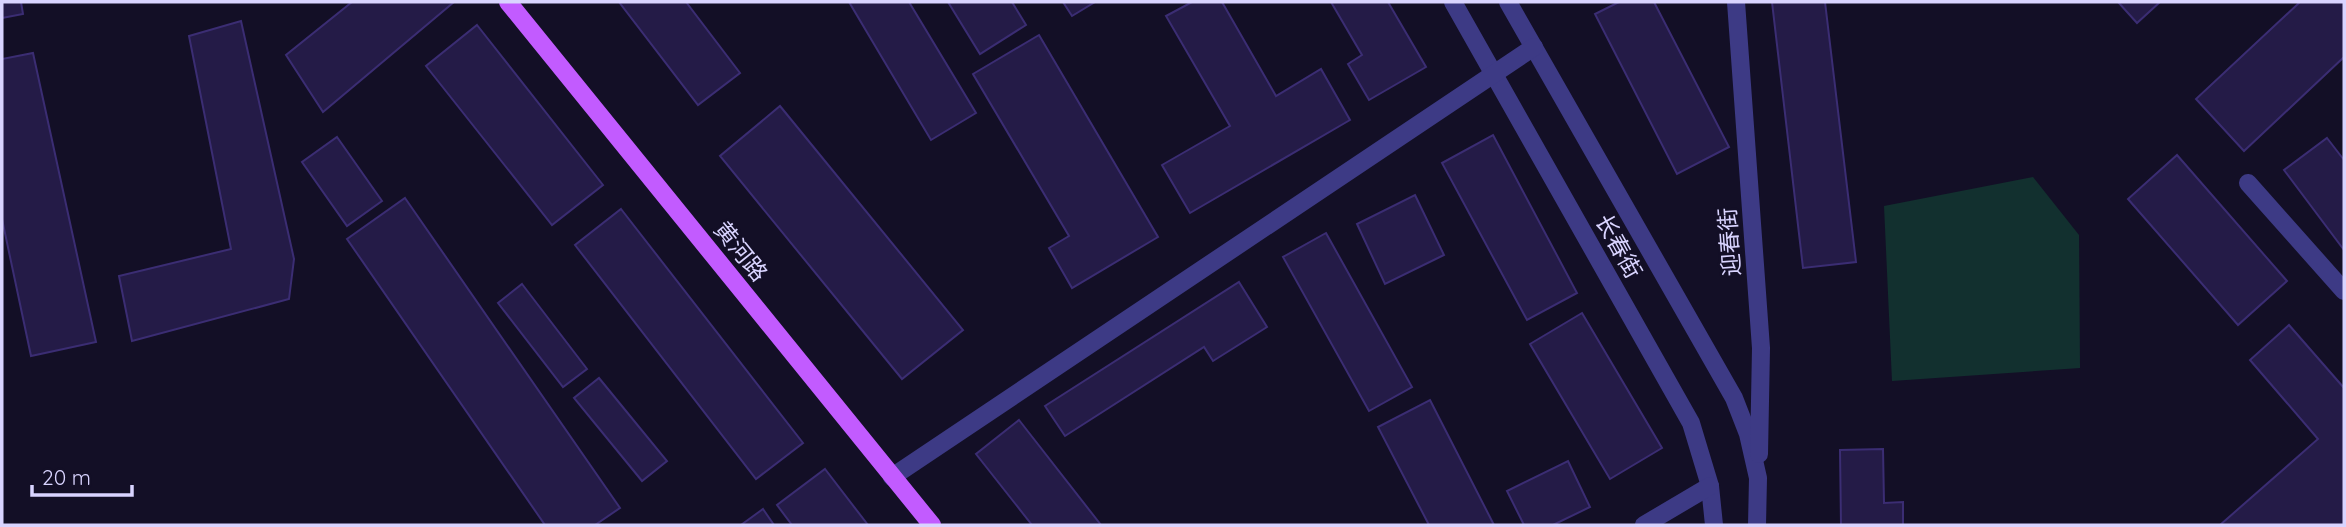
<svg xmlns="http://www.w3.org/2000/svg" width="2346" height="527" font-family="Quicksand,'Noto Sans SC',sans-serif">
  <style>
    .green { fill: #12302f }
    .building { fill: #241b47; stroke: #3b2d73; stroke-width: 2 }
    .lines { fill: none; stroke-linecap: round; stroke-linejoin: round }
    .minor { stroke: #3d3a85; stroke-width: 18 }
    .major { stroke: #c25bff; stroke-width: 18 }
    .labels { text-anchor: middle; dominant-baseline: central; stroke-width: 5; stroke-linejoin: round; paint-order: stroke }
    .street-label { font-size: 23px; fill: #d9d4ff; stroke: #130f26 }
  </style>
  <rect width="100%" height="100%" fill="#130f26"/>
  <polygon class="green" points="2033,177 2079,235 2080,368 1892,381 1884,206"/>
  <g class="building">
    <polygon points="2,2 21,2 23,14 2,18"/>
    <polygon points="352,2 454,2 323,112 286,55"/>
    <polygon points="619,2 686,2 740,73 698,105"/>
    <polygon points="849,2 909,2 976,113 931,140"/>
    <polygon points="948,2 1012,2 1026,25 980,54"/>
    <polygon points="1063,2 1095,2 1072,16"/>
    <polygon points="1192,2 1222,2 1276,96 1321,69 1350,120 1190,213 1162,165 1230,126 1166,16"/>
    <polygon points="1331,2 1388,2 1426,67 1369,100 1348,64 1362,55"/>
    <polygon points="1619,2 1654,2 1729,147 1677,174 1595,14"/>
    <polygon points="1772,2 1825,2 1856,262 1803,268"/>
    <polygon points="2118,2 2160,2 2137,23"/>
    <polygon points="2300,2 2344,2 2344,57 2244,151 2196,99"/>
    <polygon points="241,21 294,259 289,299 132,341 119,276 231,249 189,36"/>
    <polygon points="477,25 603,185 552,225 426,66"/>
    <polygon points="1039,35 1158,237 1072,288 1049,248 1069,236 973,74"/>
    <polygon points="33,53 96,342 31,356 2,219 2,59"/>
    <polygon points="780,106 963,330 902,379 720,156"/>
    <polygon points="1493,135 1577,293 1527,320 1442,163"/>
    <polygon points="337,137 382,201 347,226 302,162"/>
    <polygon points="2327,138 2344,160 2344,250 2284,170"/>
    <polygon points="2177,155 2287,281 2238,325 2128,199"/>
    <polygon points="1415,195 1444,255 1385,284 1357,224"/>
    <polygon points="405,198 620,508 595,525 545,525 347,239"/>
    <polygon points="621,209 803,443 756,479 575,245"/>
    <polygon points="1326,233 1412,387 1369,411 1283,257"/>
    <polygon points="1239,282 1267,327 1213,361 1204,347 1065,436 1045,406"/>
    <polygon points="522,284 587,369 563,387 498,303"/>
    <polygon points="1582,313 1662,448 1610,479 1530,344"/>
    <polygon points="2289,325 2344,388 2344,525 2220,525 2318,439 2250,360"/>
    <polygon points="599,378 667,461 642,481 574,398"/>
    <polygon points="1430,400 1494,525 1429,525 1378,427"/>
    <polygon points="1019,420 1101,525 1032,525 976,454"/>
    <polygon points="1883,449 1884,503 1903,502 1903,525 1841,525 1840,450"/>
    <polygon points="1568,461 1590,507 1553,525 1524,525 1507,491"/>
    <polygon points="825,469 868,525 792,525 777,505"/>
    <polygon points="763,509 774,525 741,525"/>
  </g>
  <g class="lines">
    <g class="minor">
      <polyline points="1453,2 1691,423 1710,486 1714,525"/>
      <polyline points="1508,2 1734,398 1748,434 1758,478 1757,525"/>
      <polyline points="1736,2 1761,348 1759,454"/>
      <polyline points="2248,183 2344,291"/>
      <polyline points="892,477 1534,47"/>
      <polyline points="1644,525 1710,486"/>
    </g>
    <polyline class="major" points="508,2 932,525"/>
  </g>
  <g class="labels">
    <g class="street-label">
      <text transform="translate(1729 242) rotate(-94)">迎春街</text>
      <text transform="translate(1619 246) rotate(61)">长春街</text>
      <text transform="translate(741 251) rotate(51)">黄河路</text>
    </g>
  </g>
  <rect width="2346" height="527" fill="none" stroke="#d9d4ff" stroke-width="7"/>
  <path d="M32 485v10h100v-10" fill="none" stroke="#d9d4ff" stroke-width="3.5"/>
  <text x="42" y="485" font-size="21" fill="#d9d4ff" stroke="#130f26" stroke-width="5" paint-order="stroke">20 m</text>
</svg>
